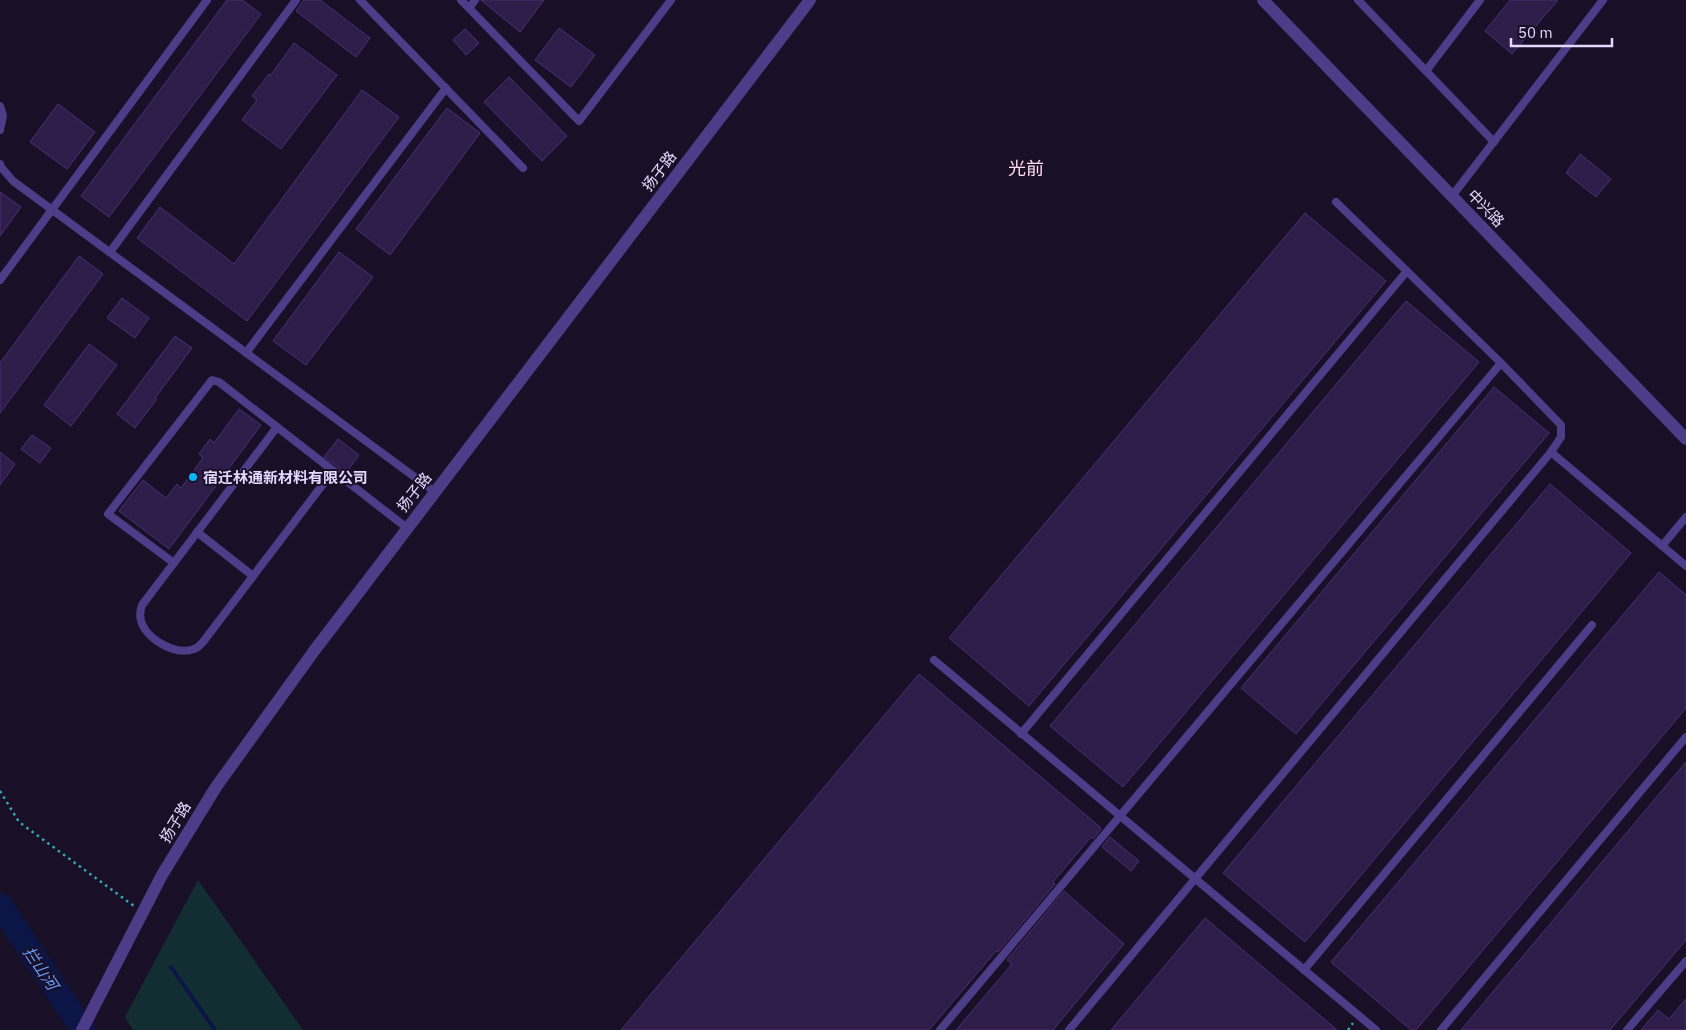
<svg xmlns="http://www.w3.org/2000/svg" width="1686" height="1030" font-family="'IBM Plex Sans','Noto Sans SC',sans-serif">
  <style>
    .green { fill: #132e32 }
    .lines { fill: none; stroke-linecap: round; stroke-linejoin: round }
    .stream { stroke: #0b1646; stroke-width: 4 }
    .river { stroke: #0b1646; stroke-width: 24 }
    .building { fill: #2e1d49; stroke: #4a2f75 }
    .path { stroke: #32a8b9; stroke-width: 2.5; stroke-dasharray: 2.5 4; stroke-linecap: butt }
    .service { stroke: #4d3c87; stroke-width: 8 }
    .tertiary { stroke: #4d3c87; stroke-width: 12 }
    .poi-dot { fill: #07b6fc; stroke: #191028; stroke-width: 2 }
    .labels { text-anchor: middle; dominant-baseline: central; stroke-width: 4; stroke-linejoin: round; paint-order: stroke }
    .street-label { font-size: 15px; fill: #e4d8fe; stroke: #191028 }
    .poi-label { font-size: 15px; font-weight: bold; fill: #e4d8fe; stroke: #191028; text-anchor: start }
    .water-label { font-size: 16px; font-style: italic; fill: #689cfd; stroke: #191028 }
    .quarter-label { font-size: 18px; fill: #fedaeb; stroke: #191028 }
  </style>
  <rect width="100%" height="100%" fill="#191028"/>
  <polygon class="green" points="198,880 303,1030 133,1030 125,1017"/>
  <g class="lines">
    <polyline class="stream" points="171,967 215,1030"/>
    <polyline class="river" points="0,905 83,1030"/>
  </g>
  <g class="building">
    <polygon points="227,0 242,0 261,14 109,217 81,196"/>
    <polygon points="304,0 320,0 370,38 356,57 296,11"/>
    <polygon points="481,0 544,0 520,32"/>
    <polygon points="1510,0 1558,0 1512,54 1485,31"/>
    <polygon points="559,28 595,55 571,87 535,60"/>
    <polygon points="465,29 479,43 466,55 453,40"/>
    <polygon points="294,43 337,75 281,149 242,120 257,100 252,96 269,74 271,75"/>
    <polygon points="509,77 567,136 542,161 484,102"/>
    <polygon points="362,90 399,117 247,321 137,238 160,207 234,264"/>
    <polygon points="58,104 95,132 67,169 30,142"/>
    <polygon points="447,108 480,133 390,255 356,229"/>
    <polygon points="1580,154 1611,179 1596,197 1566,173"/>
    <polygon points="0,192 21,207 0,236"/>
    <polygon points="1305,213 1386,281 1029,706 949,638"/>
    <polygon points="339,252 373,277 306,365 273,341"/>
    <polygon points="79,256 103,274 0,413 0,363"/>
    <polygon points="122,298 149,318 135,338 107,318"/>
    <polygon points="1406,301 1479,362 1123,787 1050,726"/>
    <polygon points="175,336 192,348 155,398 157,399 135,428 117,414"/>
    <polygon points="89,344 117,365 71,426 44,405"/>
    <polygon points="1494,387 1549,433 1296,734 1241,688"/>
    <polygon points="239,409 261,425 169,549 119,511 143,480 166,498 177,484 181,488 203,458 199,454 210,439 214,443"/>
    <polygon points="32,435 51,448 40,463 21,449"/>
    <polygon points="338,439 359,455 346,473 324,457"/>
    <polygon points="0,452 15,464 0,485"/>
    <polygon points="1550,484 1631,553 1305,942 1223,873"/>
    <polygon points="1659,572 1686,595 1686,708 1416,1030 1411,1030 1331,962"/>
    <polygon points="919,674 1100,827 1101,829 1093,839 1091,837 1053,882 1055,884 998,952 996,951 929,1030 621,1030"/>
    <polygon points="1686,762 1686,940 1610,1030 1461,1030"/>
    <polygon points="1110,837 1139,861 1131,871 1102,847"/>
    <polygon points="1064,891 1124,944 1053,1030 956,1030 1012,964 1007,960"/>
    <polygon points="1205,918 1337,1030 1111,1030"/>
    <polygon points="1686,999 1686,1030 1641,1030 1658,1010 1669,1019"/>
  </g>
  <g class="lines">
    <g class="path">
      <polyline points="0,791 19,822 134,906"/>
      <polyline points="1348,1030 1353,1023"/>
    </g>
    <g class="service">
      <polyline points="360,0 523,168"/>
      <polyline points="461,0 579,121 671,0"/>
      <polyline points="1358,0 1494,142"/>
      <polyline points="469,8 475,0"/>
      <polyline points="1426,71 1480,0"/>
      <polyline points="0,106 3,116 0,130"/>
      <polyline points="0,164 1,167 13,181 435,492"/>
      <polyline points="1452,196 1603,0"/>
      <polyline points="1336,202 1501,363 1561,425 1561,437 1551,452"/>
      <polyline points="110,252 296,0"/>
      <polyline points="0,280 207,0"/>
      <polyline points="246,353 446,88"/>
      <path d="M277,427L142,605C140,611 139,617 142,624C149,640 176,656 194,649C198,648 201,644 203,642L333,471"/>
      <polyline points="197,532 253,576"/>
      <polyline points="1662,546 1686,517"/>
      <polyline points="174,563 108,514 212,380 219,382 407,528"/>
      <polyline points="934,660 1376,1030"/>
      <polyline points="1021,734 1407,271"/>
      <polyline points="1304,970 1592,625"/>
      <polyline points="940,1030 1501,363"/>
      <polyline points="1069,1030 1551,452 1686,566"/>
      <polyline points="1441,1030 1686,737"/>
      <polyline points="1627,1030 1686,961"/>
    </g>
    <g class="tertiary">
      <polyline points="1263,0 1686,439"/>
      <polyline points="82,1030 162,875 216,787 314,651 810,0"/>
    </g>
  </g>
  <circle class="poi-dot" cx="193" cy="477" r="5"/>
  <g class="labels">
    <g class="street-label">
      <text transform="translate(659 171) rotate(-53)">扬子路</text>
      <text transform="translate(1486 208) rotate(46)">中兴路</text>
      <text transform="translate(414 492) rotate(-52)">扬子路</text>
      <text transform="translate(175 822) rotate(-59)">扬子路</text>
    </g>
    <g class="poi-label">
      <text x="203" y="477">宿迁林通新材料有限公司</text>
    </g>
    <g class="water-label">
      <text transform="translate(41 968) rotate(56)">拦山河</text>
    </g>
    <g class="quarter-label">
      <text x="1026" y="168">光前</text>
    </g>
  </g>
  <path d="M1511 38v8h101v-8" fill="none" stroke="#e4d8fe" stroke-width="2.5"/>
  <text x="1518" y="38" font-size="15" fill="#e4d8fe" stroke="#191028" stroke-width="4" paint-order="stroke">50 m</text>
</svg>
